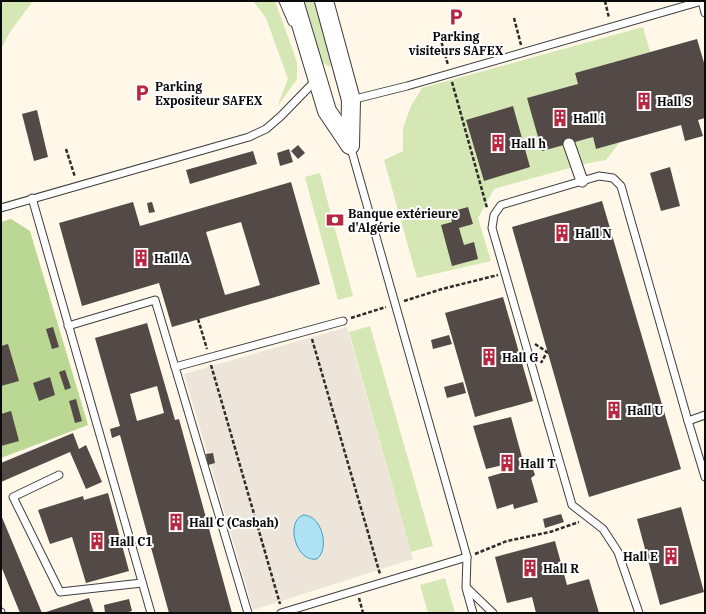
<svg xmlns="http://www.w3.org/2000/svg" width="706" height="614" font-family="'IBM Plex Serif',serif">
  <style>
    .green { fill: #d5e7b4 }
    .forest { fill: #bbd794 }
    .plaza { fill: #ede5da }
    .water { fill: #afe3f4; stroke: #38a2ca }
    .building { fill: #534a47; fill-rule: evenodd }
    .lines { fill: none; stroke-linecap: round; stroke-linejoin: round }
    .service-casing { stroke: #3e3e3e; stroke-width: 9 }
    .pedestrian-casing { stroke: #3e3e3e; stroke-width: 13 }
    .tertiary-casing { stroke: #3e3e3e; stroke-width: 20 }
    .path { stroke: #2d2d2d; stroke-width: 2.5; stroke-dasharray: 4 2; stroke-linecap: butt }
    .service { stroke: #fff; stroke-width: 7 }
    .pedestrian { stroke: #fff; stroke-width: 11 }
    .tertiary { stroke: #fff; stroke-width: 18 }
    .labels { text-anchor: middle; dominant-baseline: central; stroke-width: 4; stroke-linejoin: round; paint-order: stroke }
    .poi-label { font-size: 12px; font-weight: bold; fill: #0b0b0b; stroke: #fff; text-anchor: start }
  </style>
  <rect width="100%" height="100%" fill="#fff8e9"/>
  <g class="green">
    <polygon points="1,1 33,1 10,32 1,49"/>
    <polygon points="253,1 275,1 297,62 297,79 277,107 288,79 266,18"/>
    <polygon points="304,1 317,1 333,56 330,67 321,62"/>
    <polygon points="643,27 650,52 575,73 596,149 620,142 606,160 584,164 494,189 478,218 491,261 417,278 384,160 403,151 403,128 411,106 422,88"/>
    <polygon points="320,173 353,296 338,300 305,177"/>
    <polygon points="370,326 433,546 411,552 349,332"/>
    <polygon points="445,578 455,613 428,613 420,585"/>
  </g>
  <polygon class="forest" points="11,219 30,231 88,425 1,458 1,222"/>
  <polygon class="plaza" points="347,327 413,559 253,610 184,374"/>
  <path class="water" d="M303,515C322,515 330,548 317,559C296,563 285,522 303,515Z"/>
  <g class="building">
    <polygon points="697,39 705,66 705,118 698,120 703,136 685,141 681,125 596,149 593,137 542,151 527,98 578,84 575,73"/>
    <polygon points="513,106 530,167 484,181 466,120"/>
    <polygon points="37,110 48,157 34,161 22,114"/>
    <polygon points="298,145 305,153 298,159 291,151"/>
    <polygon points="289,149 293,162 280,166 277,153"/>
    <polygon points="253,151 257,164 190,184 186,170"/>
    <polygon points="670,167 680,206 661,211 650,173"/>
    <path d="M291,182L320,284L172,327L159,283L82,306L59,223L133,202L140,226ZM241,222L260,285L225,295L206,232Z"/>
    <polygon points="602,201 681,469 589,497 512,227"/>
    <polygon points="152,202 155,212 149,213 147,203"/>
    <polygon points="468,207 473,224 459,228 464,245 474,242 478,259 452,266 441,225 452,222 450,212"/>
    <polygon points="503,297 533,401 475,417 445,313"/>
    <path d="M147,323L175,420L179,419L232,613H169L120,435L112,438L110,429L120,426L95,338ZM157,386L164,413L137,421L130,394Z"/>
    <polygon points="53,327 59,347 52,349 46,329"/>
    <polygon points="449,335 452,344 433,349 431,340"/>
    <polygon points="8,344 19,381 1,386 1,346"/>
    <polygon points="65,370 71,388 65,390 59,372"/>
    <polygon points="50,377 55,395 39,401 33,383"/>
    <polygon points="463,382 466,393 447,398 444,387"/>
    <polygon points="76,399 82,421 75,423 69,401"/>
    <polygon points="11,411 19,441 1,446 1,414"/>
    <polygon points="511,417 523,461 530,460 535,475 531,478 538,502 514,509 513,504 497,509 488,477 505,472 503,465 486,469 473,426"/>
    <polygon points="73,433 79,449 86,445 102,482 86,489 70,452 1,482 1,463"/>
    <polygon points="213,453 215,463 208,465 206,454"/>
    <polygon points="108,493 129,571 86,583 72,537 50,544 38,510 83,496 84,500"/>
    <polygon points="681,507 704,592 660,605 637,519"/>
    <polygon points="561,514 564,522 545,528 543,519"/>
    <polygon points="1,515 42,613 20,613 1,566"/>
    <polygon points="555,541 567,585 589,579 599,613 536,613 532,597 507,603 495,557"/>
    <polygon points="89,598 94,613 43,613"/>
    <polygon points="129,599 132,611 125,613 105,613 104,605"/>
  </g>
  <g class="lines">
    <g class="service-casing">
      <g id="service">
        <polyline points="283,1 292,22"/>
        <polyline points="702,1 705,13"/>
        <polyline points="351,100 407,86 702,1"/>
        <polyline points="350,145 467,557 466,588 473,613"/>
        <polyline points="32,198 151,613"/>
        <polyline points="1,208 249,137 266,129 281,116 317,79"/>
        <polyline points="68,326 155,300 175,367"/>
        <polyline points="688,421 705,415"/>
        <polyline points="59,475 13,497 60,592 142,583"/>
        <polyline points="467,588 493,613"/>
        <polyline points="1,612 1,613"/>
        <polyline points="248,613 175,367 343,321"/>
        <polyline points="281,613 467,557"/>
        <polyline points="639,613 618,552 603,529 572,505 492,228 494,215 501,205 599,176 613,178 621,186 688,421 705,477"/>
      </g>
    </g>
    <g class="pedestrian-casing">
      <polyline id="pedestrian" points="569,144 582,181"/>
    </g>
    <g class="tertiary-casing">
      <g id="tertiary">
        <polyline points="294,1 327,111 350,145"/>
        <polyline points="324,1 351,100 350,145"/>
      </g>
    </g>
    <g class="path">
      <polyline points="605,1 609,18"/>
      <polyline points="514,18 521,45"/>
      <polyline points="440,37 448,65"/>
      <polyline points="452,82 487,208"/>
      <polyline points="66,149 75,177"/>
      <polyline points="404,301 442,289 498,275"/>
      <polyline points="351,318 386,307"/>
      <polyline points="198,319 207,349"/>
      <polyline points="312,339 380,574"/>
      <polyline points="535,344 547,352 541,363"/>
      <polyline points="211,365 280,604"/>
      <polyline points="475,554 507,541 550,532 579,522"/>
      <polyline points="359,598 363,613"/>
    </g>
    <use href="#service" class="service"/>
    <use href="#pedestrian" class="pedestrian"/>
    <use href="#tertiary" class="tertiary"/>
  </g>
  <defs>
    <g id="parking-bare" transform="scale(1.38)"><path d="M-3.5-5.5H1a3.5 3.5 0 0 1 0 7H-1V5.5H-3.5ZM-1-3.4V-.6H.8a1.4 1.4 0 0 0 0-2.8Z" fill="#b72740" stroke="#fff" stroke-width="2.5" paint-order="stroke"/></g>
    <g id="building-bare" transform="scale(1.38)"><path d="M-4-6H4V6H1V3H-1V6H-4ZM-2.5-4.3h1.7v1.8h-1.7ZM.8-4.3h1.7v1.8H.8ZM-2.5-1h1.7V.8h-1.7ZM.8-1h1.7V.8H.8Z" fill="#b72740" stroke="#fff" stroke-width="2.5" paint-order="stroke"/></g>
    <g id="bank-bare" transform="scale(1.38)"><path d="M-6-4H6V4H-6ZM0-2.3a2.3 2.3 0 1 0 0 4.6a2.3 2.3 0 1 0 0-4.6Z" fill="#b72740" stroke="#fff" stroke-width="2.5" paint-order="stroke"/></g>
  </defs>
  <g fill-rule="evenodd">
    <use href="#parking-bare" x="456" y="17"/>
    <use href="#parking-bare" x="142" y="93"/>
    <use href="#building-bare" x="644" y="101"/>
    <use href="#building-bare" x="560" y="118"/>
    <use href="#building-bare" x="498" y="143"/>
    <use href="#bank-bare" x="335" y="220"/>
    <use href="#building-bare" x="562" y="233"/>
    <use href="#building-bare" x="141" y="258"/>
    <use href="#building-bare" x="489" y="357"/>
    <use href="#building-bare" x="614" y="410"/>
    <use href="#building-bare" x="507" y="463"/>
    <use href="#building-bare" x="176" y="522"/>
    <use href="#building-bare" x="97" y="541"/>
    <use href="#building-bare" x="671" y="556"/>
    <use href="#building-bare" x="530" y="568"/>
  </g>
  <g class="labels">
    <g class="poi-label">
      <text x="456" y="36" text-anchor="middle">Parking<tspan x="456" dy="14">visiteurs SAFEX</tspan></text>
      <text x="155" y="86">Parking<tspan x="155" dy="14">Expositeur SAFEX</tspan></text>
      <text x="657" y="101">Hall S</text>
      <text x="573" y="118">Hall i</text>
      <text x="511" y="143">Hall h</text>
      <text x="348" y="213">Banque extérieure<tspan x="348" dy="14">d'Algérie</tspan></text>
      <text x="575" y="233">Hall N</text>
      <text x="154" y="258">Hall A</text>
      <text x="502" y="357">Hall G</text>
      <text x="627" y="410">Hall U</text>
      <text x="520" y="463">Hall T</text>
      <text x="189" y="522">Hall C (Casbah)</text>
      <text x="110" y="541">Hall C1</text>
      <text x="658" y="556" text-anchor="end">Hall E</text>
      <text x="543" y="568">Hall R</text>
    </g>
  </g>
  <rect width="706" height="614" fill="none" stroke="#0b0b0b" stroke-width="4"/>
</svg>
